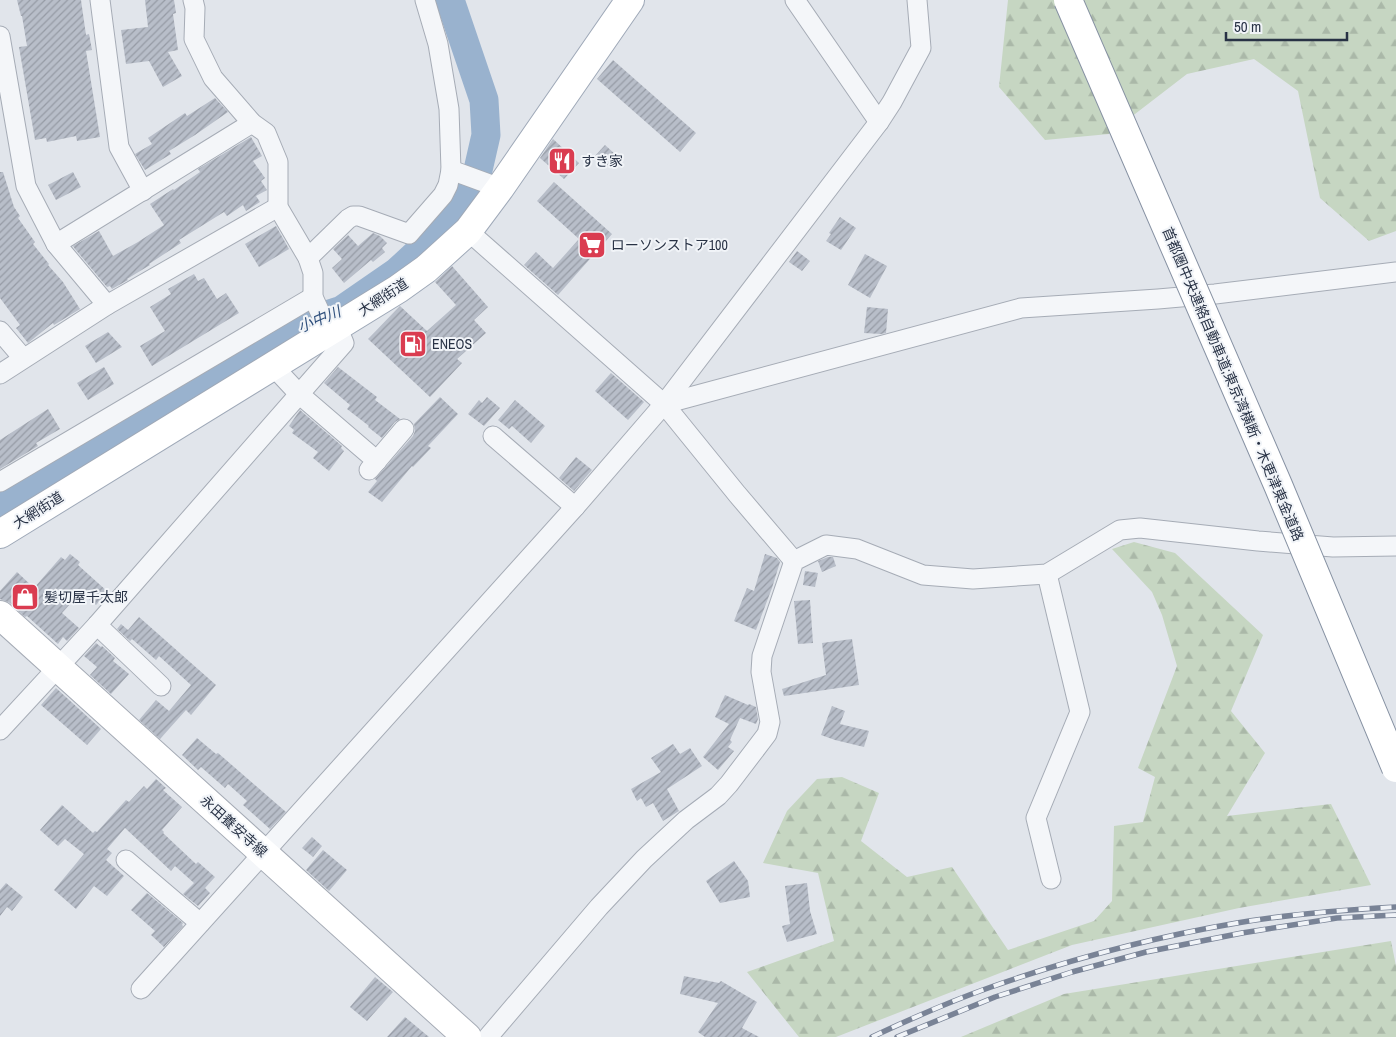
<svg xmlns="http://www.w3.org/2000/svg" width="1396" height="1037" font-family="'Archivo Narrow','Noto Sans JP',sans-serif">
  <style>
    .forest { fill: url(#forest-firs) }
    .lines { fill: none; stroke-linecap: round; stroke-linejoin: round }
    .river { stroke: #99b2ce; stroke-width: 29 }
    .building { fill: url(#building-hatch) }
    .street-casing { stroke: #a6acb6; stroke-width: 21 }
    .secondary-casing { stroke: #a6acb6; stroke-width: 30 }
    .primary-casing { stroke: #9fa9b8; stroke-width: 30 }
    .street { stroke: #f4f6f9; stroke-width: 19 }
    .secondary { stroke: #fff; stroke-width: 28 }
    .primary { stroke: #fff; stroke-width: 28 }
    .rail-casing { stroke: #798396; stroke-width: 5.5 }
    .rail { stroke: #f1f4f8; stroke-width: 4; stroke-dasharray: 11; stroke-linecap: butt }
    .highway-bridge-casing { stroke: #8792a3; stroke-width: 30; stroke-linecap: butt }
    .highway-bridge { stroke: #fff; stroke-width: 28 }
    .labels { text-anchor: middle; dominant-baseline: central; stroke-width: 4; stroke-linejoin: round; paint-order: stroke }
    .poi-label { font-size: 14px; fill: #283245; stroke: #f1f4f8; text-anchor: start }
    .street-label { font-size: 14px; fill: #283245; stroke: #f1f4f8 }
    .water-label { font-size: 15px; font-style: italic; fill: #2e4f7c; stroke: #f1f4f8 }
  </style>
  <defs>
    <pattern id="forest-firs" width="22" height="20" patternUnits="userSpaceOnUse" patternTransform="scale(1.25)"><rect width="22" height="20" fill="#c6d6c2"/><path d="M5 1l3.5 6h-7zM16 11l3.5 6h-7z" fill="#aab8a8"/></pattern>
    <pattern id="building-hatch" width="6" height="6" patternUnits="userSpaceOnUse" patternTransform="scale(1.25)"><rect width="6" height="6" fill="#b8bec9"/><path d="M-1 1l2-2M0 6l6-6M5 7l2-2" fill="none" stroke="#969ba5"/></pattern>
  </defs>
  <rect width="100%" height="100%" fill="#e1e5eb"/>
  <g class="forest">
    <polygon points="1008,0 1396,0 1396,231 1369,241 1320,198 1298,91 1254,59 1187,74 1109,134 1045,140 999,87"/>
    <polygon points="1134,542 1175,553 1263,635 1231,711 1265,753 1227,816 1331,804 1371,885 1239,908 1072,945 836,1037 799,1037 747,972 834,941 818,873 763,863 787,811 817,779 842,777 879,793 861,841 907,877 952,867 1008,950 1094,921 1112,901 1114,826 1143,822 1155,777 1138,768 1177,666 1162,615 1152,592 1112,549"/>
    <polygon points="1391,941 1396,966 1396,1037 961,1037 1064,994"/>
  </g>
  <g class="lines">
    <polyline class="river" points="0,509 308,321 342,310 397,272 451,222 478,170 486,135 484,100 450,0"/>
  </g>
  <g class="building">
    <polygon points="17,0 81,0 86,35 89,34 92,50 86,51 100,137 77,141 76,136 47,142 46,138 35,140 19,47 27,46 22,16 21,16"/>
    <polygon points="145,0 174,0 176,13 173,14 178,50 168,52 182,76 163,87 149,61 126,64 121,30 148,27"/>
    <polygon points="613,60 696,133 680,152 597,79"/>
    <polygon points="215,98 228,112 195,135 169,151 171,154 145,170 135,154 152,144 148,138 185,113 187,116"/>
    <polygon points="251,137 262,156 253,161 265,178 261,181 267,190 256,196 260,202 246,211 243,205 227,216 224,212 179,240 181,243 149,264 150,265 127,279 128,280 112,289 110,286 107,287 75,249 73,246 99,231 113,256 138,242 164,225 150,204 173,189 174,190 200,172 198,169"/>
    <polygon points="553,139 579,163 564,179 540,158"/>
    <polygon points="605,145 616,155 607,166 595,156"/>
    <polygon points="0,172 3,172 14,207 20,216 18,218 35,242 33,244 49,264 48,265 63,282 80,309 54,325 53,323 28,343 16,328 20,325 0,298"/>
    <polygon points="73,172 81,187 56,200 48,185"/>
    <polygon points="554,182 612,234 558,295 524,265 536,252 553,268 579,239 537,201"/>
    <polygon points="840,217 856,228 841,250 826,241 831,234 829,233"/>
    <polygon points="276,226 289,249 259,267 245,244"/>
    <polygon points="373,233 380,236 387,243 382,248 385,252 373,262 371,260 344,283 332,268 342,259 333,249 348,235 358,246"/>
    <polygon points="797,251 810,261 802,271 789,262"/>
    <polygon points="865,254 887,266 870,298 848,285"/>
    <polygon points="452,266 488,307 474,320 486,333 457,359 462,363 430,397 368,339 400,306 427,331 456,305 435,282"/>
    <polygon points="194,274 198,281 204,278 217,299 226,293 239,313 152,366 140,346 165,331 150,307 171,294 168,289"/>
    <polygon points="867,307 888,309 886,333 881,334 864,333"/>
    <polygon points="108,332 122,347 96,363 85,346"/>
    <polygon points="104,367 114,384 88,400 77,383"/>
    <polygon points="338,367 377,397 375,400 400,419 395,422 382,438 368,427 369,426 347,409 350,405 324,383"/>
    <polygon points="611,373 644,402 628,420 595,391"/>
    <polygon points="440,397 458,414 428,446 431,448 413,467 412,466 382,502 368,492 377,481 375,479 413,436 415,431 414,424"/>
    <polygon points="487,397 500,408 484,426 468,414 479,400 482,403"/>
    <polygon points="515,400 545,426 531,443 512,426 509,429 498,420"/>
    <polygon points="48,409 60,429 36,443 38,446 0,469 0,440"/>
    <polygon points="300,410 342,446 341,448 344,451 329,471 313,458 318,452 292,433 294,430 289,426"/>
    <polygon points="576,457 592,470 574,491 559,478"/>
    <polygon points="70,554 80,562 78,565 108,592 96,605 81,592 62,613 79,628 67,641 63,637 58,644 27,616 25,617 10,603 0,599 0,591 17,572 34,588 61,557 65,560"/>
    <polygon points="765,554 777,558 780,562 772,588 756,630 734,621 747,588 754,591"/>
    <polygon points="828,557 833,557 836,566 822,572 818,561"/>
    <polygon points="805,571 818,573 815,587 803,585"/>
    <polygon points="810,600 813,643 798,644 794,601"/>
    <polygon points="139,617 216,685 191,715 186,710 160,739 139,720 156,700 169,711 191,685 159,656 156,660 132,639 130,641 117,629 121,624 128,630"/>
    <polygon points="852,639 859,685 784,696 782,689 826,675 822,643"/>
    <polygon points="96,643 101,647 102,646 115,658 113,661 129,674 111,694 90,675 97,667 84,656"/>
    <polygon points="56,688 101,729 87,745 41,705"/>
    <polygon points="725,695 748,705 749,704 756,707 758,719 756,724 740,718 730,740 732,742 728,747 734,751 718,770 703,757 729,724 715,717"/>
    <polygon points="832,706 845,711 840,724 869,731 864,747 835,740 821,735"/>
    <polygon points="197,738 216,754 218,753 286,812 270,829 243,805 247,801 228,784 225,788 201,767 198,770 182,755"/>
    <polygon points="673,744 680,754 690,748 702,766 667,789 679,811 663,821 653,803 646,807 641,798 637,801 631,789 661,772 651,758"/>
    <polygon points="156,779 166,788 163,790 182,807 162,830 164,832 163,833 196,864 198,862 215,877 205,888 210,893 198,906 183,894 194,883 175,866 171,871 125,828 107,849 112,853 106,860 124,876 107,896 94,886 76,909 54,890 84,854 65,839 58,846 40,830 62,805 93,833 95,831 97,832 126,800 129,802 144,786 147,789"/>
    <polygon points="312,837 322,846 313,857 302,848"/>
    <polygon points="323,850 347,870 329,891 306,870"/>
    <polygon points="734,861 748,881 750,897 720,903 706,881"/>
    <polygon points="6,883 23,897 12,911 7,907 0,916 0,890"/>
    <polygon points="807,883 810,911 817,934 787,942 782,926 790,924 785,886"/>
    <polygon points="147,893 183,923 182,925 183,926 164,947 151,935 155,931 131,910"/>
    <polygon points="684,976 719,983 721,981 757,1002 742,1028 759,1037 705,1037 698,1032 718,1003 680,994"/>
    <polygon points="375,977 393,992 367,1021 350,1007"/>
    <polygon points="405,1017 429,1037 387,1037"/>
  </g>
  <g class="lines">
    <g class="street-casing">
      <g id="street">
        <polyline points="100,0 119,147 143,191"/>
        <polyline points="193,0 195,8 194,39 213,78 252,123 266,133 278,162 278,207 308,258 313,273 313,297 329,332"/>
        <polyline points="795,0 879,122"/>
        <polyline points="0,36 26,186 56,244 107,305"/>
        <polyline points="451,170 500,188"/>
        <polyline points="468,231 664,404 737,494 794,561"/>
        <polyline points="56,244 252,123"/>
        <polyline points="308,258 348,219 353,216 359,216 409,234 443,195 448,185 451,170 449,109 438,44 425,0"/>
        <polyline points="0,331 23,358"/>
        <polyline points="273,366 299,394 377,461"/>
        <polyline points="0,374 107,305 278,207"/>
        <polyline points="664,404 1021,308 1158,299 1215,294 1396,272"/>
        <polyline points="493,436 575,507"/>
        <polyline points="369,470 404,429"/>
        <polyline points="0,482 313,297"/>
        <polyline points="1047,574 1080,712 1036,818 1051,879"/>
        <polyline points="97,625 161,686"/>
        <polyline points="0,730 97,625 344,343 337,326"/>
        <polyline points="126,860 200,923"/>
        <polyline points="141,989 575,507 664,404 879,122 892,102 921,48 917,0"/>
        <polyline points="488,1037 599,907 644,859 686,820 718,796 729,784 767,734 770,722 761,672 762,656 794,561 826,545 857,549 923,575 973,579 1047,574 1120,530 1140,528 1258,541 1333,547 1396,546"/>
      </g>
    </g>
    <g class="secondary-casing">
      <polyline id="secondary" points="0,615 467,1037"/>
    </g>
    <g class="primary-casing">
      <polyline id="primary" points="0,534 398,289 426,269 468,231 500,188 630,0"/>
    </g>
    <use href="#street" class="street"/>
    <use href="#secondary" class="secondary"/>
    <use href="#primary" class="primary"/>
    <g class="rail-casing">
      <g id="rail">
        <path d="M872,1037C910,1019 951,1001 991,987C1071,959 1154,937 1237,923C1290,914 1343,910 1396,907"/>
        <polyline points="897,1037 995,997 1072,972 1146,952 1242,933 1337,918 1396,915"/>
      </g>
    </g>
    <use href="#rail" class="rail"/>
    <g class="highway-bridge-casing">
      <polyline id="highway-bridge" points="1068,0 1278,485 1396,768"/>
    </g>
    <use href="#highway-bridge" class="highway-bridge"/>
  </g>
  <defs>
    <g id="restaurant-square" transform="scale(1.4375)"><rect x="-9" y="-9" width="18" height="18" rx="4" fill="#da3c50" stroke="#f1f4f8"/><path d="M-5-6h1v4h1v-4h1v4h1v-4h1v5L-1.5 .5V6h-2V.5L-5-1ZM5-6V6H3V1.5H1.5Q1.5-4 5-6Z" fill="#fff"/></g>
    <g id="supermarket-square" transform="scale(1.4375)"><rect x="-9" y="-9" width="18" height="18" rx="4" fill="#da3c50" stroke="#f1f4f8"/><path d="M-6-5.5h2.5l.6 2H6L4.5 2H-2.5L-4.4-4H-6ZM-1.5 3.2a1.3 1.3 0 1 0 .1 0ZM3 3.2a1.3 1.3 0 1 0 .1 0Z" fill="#fff"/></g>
    <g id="fuel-square" transform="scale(1.4375)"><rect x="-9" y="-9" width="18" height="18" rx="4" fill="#da3c50" stroke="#f1f4f8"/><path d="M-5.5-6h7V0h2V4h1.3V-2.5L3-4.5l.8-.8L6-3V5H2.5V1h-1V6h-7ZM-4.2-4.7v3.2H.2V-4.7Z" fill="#fff"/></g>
    <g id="shop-square" transform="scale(1.4375)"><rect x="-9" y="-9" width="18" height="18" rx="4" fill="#da3c50" stroke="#f1f4f8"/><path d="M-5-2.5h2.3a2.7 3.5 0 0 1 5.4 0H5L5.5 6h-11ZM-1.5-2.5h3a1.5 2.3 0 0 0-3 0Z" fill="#fff"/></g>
  </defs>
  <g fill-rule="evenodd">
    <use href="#restaurant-square" x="562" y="161"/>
    <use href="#supermarket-square" x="592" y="245"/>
    <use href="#fuel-square" x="413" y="344"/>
    <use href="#shop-square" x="25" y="597"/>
  </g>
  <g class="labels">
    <g class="poi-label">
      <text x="581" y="161">すき家</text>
      <text x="611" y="245">ローソンストア100</text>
      <text x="432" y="344">ENEOS</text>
      <text x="44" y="597">髪切屋千太郎</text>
    </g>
    <g class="street-label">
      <text transform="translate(383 297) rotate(-33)">大網街道</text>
      <text transform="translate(1233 384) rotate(67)">首都圏中央連絡自動車道;東京湾横断・木更津東金道路</text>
      <text transform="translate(38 510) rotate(-32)">大網街道</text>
      <text transform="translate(234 826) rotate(42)">永田養安寺線</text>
    </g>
    <g class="water-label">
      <text transform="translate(319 319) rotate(-23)">小中川</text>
    </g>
  </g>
  <path d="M1226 32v8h121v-8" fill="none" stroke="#283245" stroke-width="2.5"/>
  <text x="1234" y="32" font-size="15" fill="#283245" stroke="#f1f4f8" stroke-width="4" paint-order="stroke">50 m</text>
</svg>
